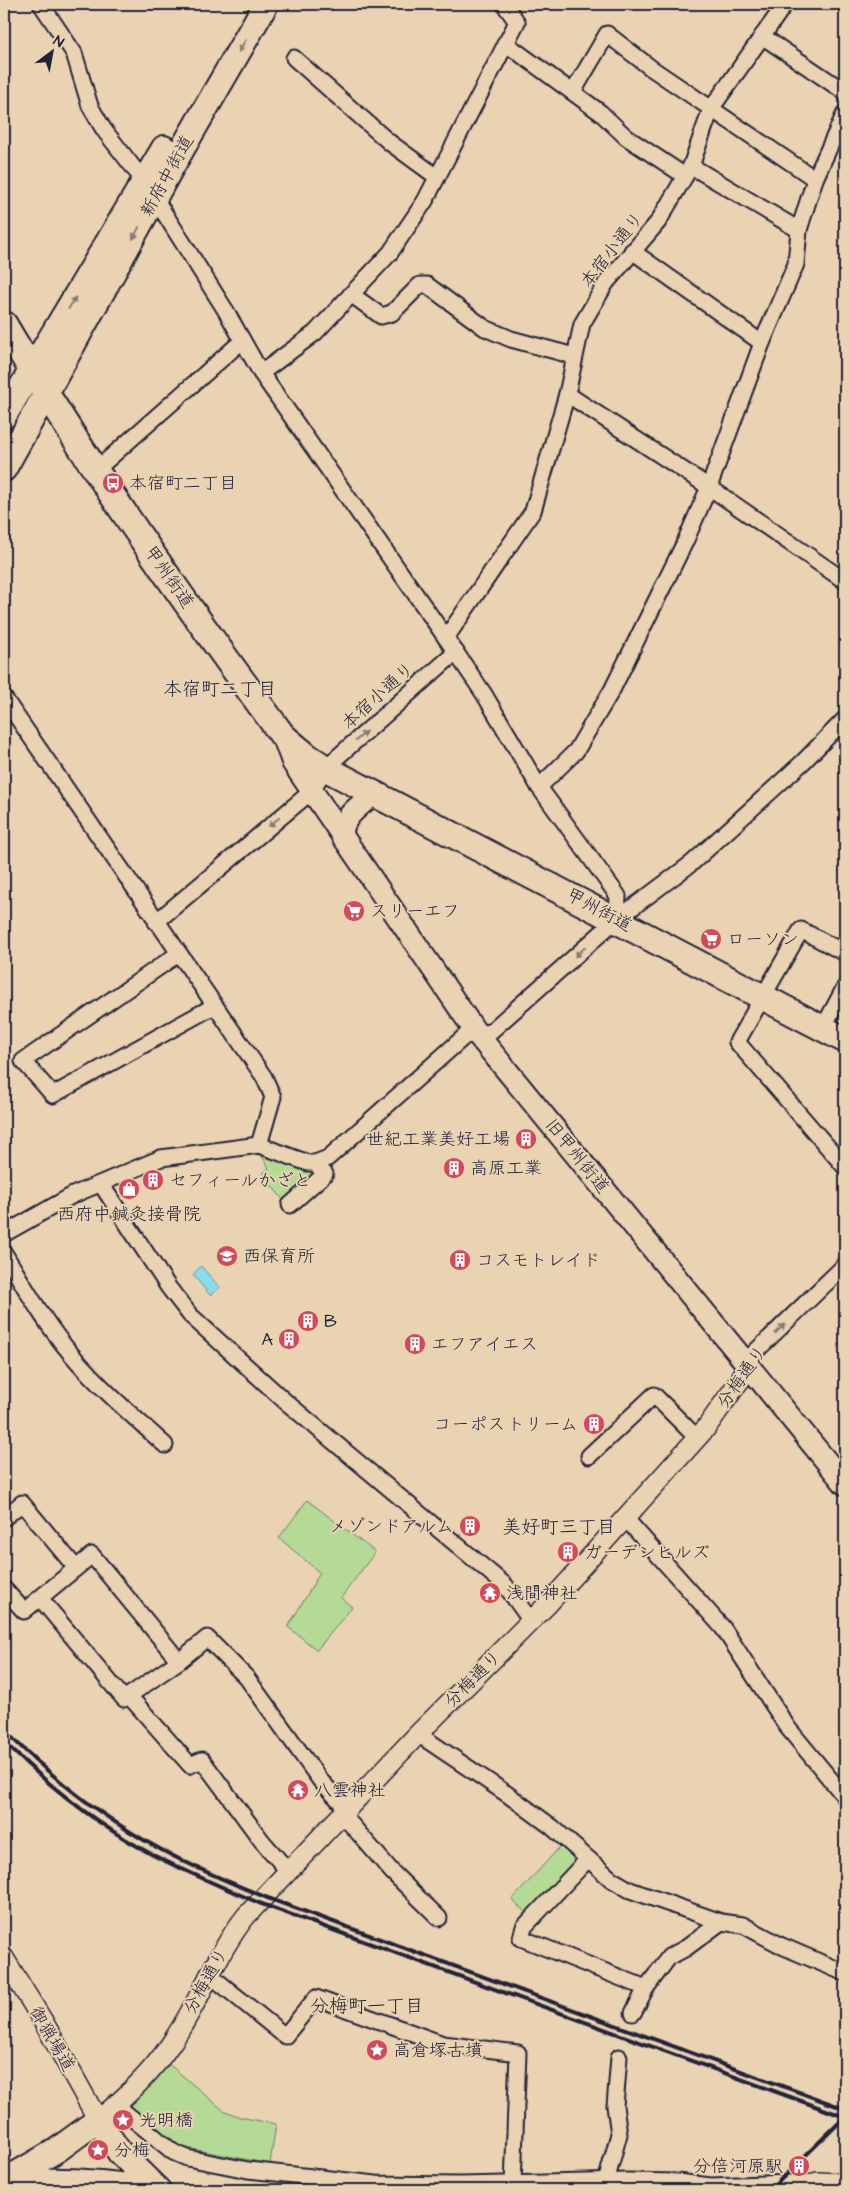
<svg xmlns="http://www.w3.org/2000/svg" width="849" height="2194" font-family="'Architects Daughter','Klee One',sans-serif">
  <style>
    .green { fill: #b4da95; stroke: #6b7e68 }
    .water { fill: #8cdbe9; stroke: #6291a3 }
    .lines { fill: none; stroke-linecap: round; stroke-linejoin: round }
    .minor-casing { stroke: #22223b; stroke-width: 19 }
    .tertiary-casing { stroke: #22223b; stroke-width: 22 }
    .secondary-casing { stroke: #22223b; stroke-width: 25 }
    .primary-casing { stroke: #22223b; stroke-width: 28 }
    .trunk-casing { stroke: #22223b; stroke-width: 29 }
    .minor { stroke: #e9d3b2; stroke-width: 15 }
    .tertiary { stroke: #e9d3b2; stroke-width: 19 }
    .secondary { stroke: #e9d3b2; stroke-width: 21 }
    .primary { stroke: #e9d3b2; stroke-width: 24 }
    .trunk { stroke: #e9d3b2; stroke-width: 25 }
    .rail { stroke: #22223b; stroke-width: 4 }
    .oneway { fill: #867a76 }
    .labels { text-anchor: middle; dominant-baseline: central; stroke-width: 4; stroke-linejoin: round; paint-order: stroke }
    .street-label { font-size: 18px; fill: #22223b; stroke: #e9d3b2 }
    .poi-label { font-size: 18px; fill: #22223b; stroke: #e9d3b2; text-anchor: start }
    .neighbourhood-label { font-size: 19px; fill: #22223b; stroke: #e9d3b2 }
  </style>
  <rect width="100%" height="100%" fill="#e9d3b2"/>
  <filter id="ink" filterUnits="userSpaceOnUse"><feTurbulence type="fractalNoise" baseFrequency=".02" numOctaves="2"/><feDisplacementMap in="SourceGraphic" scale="10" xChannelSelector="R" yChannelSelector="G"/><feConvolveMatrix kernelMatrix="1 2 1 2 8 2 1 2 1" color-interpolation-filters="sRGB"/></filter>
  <g filter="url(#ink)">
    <g class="green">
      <polygon points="258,1149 320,1173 285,1202 262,1174 269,1168"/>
      <polygon points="307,1500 375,1552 341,1598 352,1607 317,1650 288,1627 320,1573 279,1538"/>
      <polygon points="565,1841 584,1858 529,1916 512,1900"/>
      <polygon points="165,2061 223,2110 240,2117 276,2124 270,2164 177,2146 127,2106"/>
    </g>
    <polygon class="water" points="201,1266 220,1288 210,1295 193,1275"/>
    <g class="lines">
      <g class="minor-casing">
        <g id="minor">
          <polyline points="41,4 74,53 90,106 104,130 144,181 226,311 261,373 446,638 484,694 539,787 618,896 617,919"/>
          <polyline points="762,36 845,92"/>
          <polyline points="505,43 601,113 626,137 685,176"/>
          <polyline points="294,58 389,142 437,177"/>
          <polyline points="573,92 607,34 651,68 815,179"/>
          <polyline points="691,166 799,230"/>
          <polyline points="632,251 762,343"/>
          <polyline points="351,294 381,316 392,313 420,285 427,285 485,328 511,339 574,356"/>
          <polyline points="261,373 315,333 390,253 425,201 517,22 504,4"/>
          <polyline points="567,394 709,487 845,581"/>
          <polyline points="96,470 242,341"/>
          <polyline points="446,638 533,511 567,394 582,324 606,283 658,222 691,166 711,109 785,4"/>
          <polyline points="4,698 264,1077 273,1097 259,1145"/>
          <polyline points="539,787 576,751 612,690 685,542 709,487 762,343 796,264 799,230 815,179 845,113"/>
          <polyline points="156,922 312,791 325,768 456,652"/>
          <polyline points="845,953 801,930 737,1042 845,1167"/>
          <polyline points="178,954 23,1061 53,1095 214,1006"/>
          <polyline points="823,1028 845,987"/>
          <polyline points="101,1184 169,1288 190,1315 286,1402 505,1585 531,1621"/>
          <polyline points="290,1205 325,1174 315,1163"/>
          <polyline points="4,1234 73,1195 161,1158 259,1145 308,1163 315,1163 328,1158 465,1036 490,1032 617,919 692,863 803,762 845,719"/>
          <path d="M4,1253C25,1287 45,1324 72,1355C100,1388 133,1416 165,1445"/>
          <polyline points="748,1365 754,1353 845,1265"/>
          <polyline points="589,1456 654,1395 697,1438"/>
          <polyline points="4,1518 22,1503 76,1568"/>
          <polyline points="626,1519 723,1628 788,1728 845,1797"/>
          <polyline points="4,1589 24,1611 92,1555 179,1661"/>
          <polyline points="40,1598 124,1699 179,1661 207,1638 247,1678 320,1780 347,1809"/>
          <polyline points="130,1697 190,1765 202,1760 262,1841 289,1872"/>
          <polyline points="418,1734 507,1794 552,1827 611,1879 630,1890 721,1922 743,1925 782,1946 845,1973"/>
          <polyline points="343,1815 393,1873 439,1918"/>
          <polyline points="588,1859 524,1927 521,1938 646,1988"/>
          <polyline points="210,1975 285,2036 316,1998 443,2044 518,2053 513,2184"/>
          <polyline points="633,2013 646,1988 669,1957 686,1948 721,1922"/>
          <polyline points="116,2105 173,2152 187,2158 248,2170 376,2184 460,2185 627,2181 677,2182 711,2186 817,2182"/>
          <polyline points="606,2182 619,2134 615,2106 619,2057"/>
        </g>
      </g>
      <g class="tertiary-casing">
        <g id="tertiary">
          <path d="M4,1958L43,2021L98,2120C124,2099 151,2073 170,2045C199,2004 215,1955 246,1916L418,1734L548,1604L706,1428L740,1380L748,1365"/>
          <polyline points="810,2190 817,2182 845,2183"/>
        </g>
      </g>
      <g class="secondary-casing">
        <g id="secondary">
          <polyline points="283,736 293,763 477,1034 845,1484"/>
          <path d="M343,837C339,818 362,804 375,793"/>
        </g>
      </g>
      <g class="primary-casing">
        <g id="primary">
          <polyline points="4,416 164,148"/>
          <polyline points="4,469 170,170 266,4"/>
          <polyline points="4,2181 57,2150 98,2120 120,2153 158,2190"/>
          <path d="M7,2183C56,2178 106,2182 155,2190"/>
        </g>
      </g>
      <g class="trunk-casing">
        <path id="trunk" d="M4,324C88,466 184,603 283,736L307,756L325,768L845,1040"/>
      </g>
      <use href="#minor" class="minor"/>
      <use href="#tertiary" class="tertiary"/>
      <use href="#secondary" class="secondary"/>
      <use href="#primary" class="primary"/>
      <use href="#trunk" class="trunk"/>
      <g class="rail">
        <path d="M4,1730C50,1776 101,1817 158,1848C192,1867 229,1882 265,1897L845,2109"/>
        <path d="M4,1742C49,1786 99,1827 155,1856C189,1873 224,1888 259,1903L845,2117L770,2190"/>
      </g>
    </g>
    <defs><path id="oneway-solid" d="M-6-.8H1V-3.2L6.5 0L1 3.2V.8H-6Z" transform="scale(1.25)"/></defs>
    <g class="oneway">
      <use href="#oneway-solid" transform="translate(242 46) rotate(120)"/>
      <use href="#oneway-solid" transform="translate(136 233) rotate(118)"/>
      <use href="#oneway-solid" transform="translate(72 303) rotate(-59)"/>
      <use href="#oneway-solid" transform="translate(361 736) rotate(-42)"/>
      <use href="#oneway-solid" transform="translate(274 822) rotate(140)"/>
      <use href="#oneway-solid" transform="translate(580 952) rotate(138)"/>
      <use href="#oneway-solid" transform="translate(780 1329) rotate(-44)"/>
    </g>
  </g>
  <defs>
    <g id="bus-disc" transform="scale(1.125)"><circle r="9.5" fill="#d1495b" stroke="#e9d3b2"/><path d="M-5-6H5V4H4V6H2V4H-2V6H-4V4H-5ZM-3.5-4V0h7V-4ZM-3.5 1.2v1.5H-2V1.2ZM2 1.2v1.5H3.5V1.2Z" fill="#fff"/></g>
    <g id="supermarket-disc" transform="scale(1.125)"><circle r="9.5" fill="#d1495b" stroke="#e9d3b2"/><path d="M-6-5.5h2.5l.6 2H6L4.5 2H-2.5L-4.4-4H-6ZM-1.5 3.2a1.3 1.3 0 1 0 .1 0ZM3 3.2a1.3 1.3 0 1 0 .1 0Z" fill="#fff"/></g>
    <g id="building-disc" transform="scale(1.125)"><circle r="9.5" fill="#d1495b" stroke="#e9d3b2"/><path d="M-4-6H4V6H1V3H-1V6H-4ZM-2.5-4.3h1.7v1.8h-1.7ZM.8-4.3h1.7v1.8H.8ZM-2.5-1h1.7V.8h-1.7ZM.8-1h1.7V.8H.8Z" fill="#fff"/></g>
    <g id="shop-disc" transform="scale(1.125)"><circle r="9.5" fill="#d1495b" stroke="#e9d3b2"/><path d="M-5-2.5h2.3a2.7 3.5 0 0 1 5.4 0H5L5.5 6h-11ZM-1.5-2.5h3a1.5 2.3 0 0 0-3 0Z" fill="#fff"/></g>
    <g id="school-disc" transform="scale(1.125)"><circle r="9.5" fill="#d1495b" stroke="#e9d3b2"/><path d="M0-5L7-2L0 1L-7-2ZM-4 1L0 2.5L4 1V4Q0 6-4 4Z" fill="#fff"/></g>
    <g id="temple-disc" transform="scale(1.125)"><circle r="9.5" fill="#d1495b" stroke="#e9d3b2"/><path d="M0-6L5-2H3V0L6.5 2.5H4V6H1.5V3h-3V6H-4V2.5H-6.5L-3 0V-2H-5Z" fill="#fff"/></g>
    <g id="sight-disc" transform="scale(1.125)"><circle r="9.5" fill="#d1495b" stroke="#e9d3b2"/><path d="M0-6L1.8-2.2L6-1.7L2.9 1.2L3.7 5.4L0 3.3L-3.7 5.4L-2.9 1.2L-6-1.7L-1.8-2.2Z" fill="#fff"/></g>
  </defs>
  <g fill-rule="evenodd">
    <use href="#bus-disc" x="113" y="483"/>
    <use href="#supermarket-disc" x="354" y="911"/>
    <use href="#supermarket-disc" x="711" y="939"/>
    <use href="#building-disc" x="526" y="1139"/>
    <use href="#building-disc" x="454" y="1168"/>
    <use href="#building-disc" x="153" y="1180"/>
    <use href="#shop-disc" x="129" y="1189"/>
    <use href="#school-disc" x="227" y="1256"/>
    <use href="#building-disc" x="460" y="1260"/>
    <use href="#building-disc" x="308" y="1321"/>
    <use href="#building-disc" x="289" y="1339"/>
    <use href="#building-disc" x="415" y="1344"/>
    <use href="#building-disc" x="594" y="1424"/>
    <use href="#building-disc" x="470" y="1526"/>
    <use href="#building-disc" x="568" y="1552"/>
    <use href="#temple-disc" x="490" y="1593"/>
    <use href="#temple-disc" x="298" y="1790"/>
    <use href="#sight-disc" x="377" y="2050"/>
    <use href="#sight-disc" x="123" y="2120"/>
    <use href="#sight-disc" x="98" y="2150"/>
    <use href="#building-disc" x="799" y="2166"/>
  </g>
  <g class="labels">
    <g class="street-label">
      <text transform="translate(167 176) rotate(-61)">新府中街道</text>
      <text transform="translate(612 250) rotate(-52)">本宿小通り</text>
      <text transform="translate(169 577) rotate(55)">甲州街道</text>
      <text transform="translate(378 696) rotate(-42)">本宿小通り</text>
      <text transform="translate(599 910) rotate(28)">甲州街道</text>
      <text transform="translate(577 1156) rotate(51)">旧甲州街道</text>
      <text transform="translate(742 1377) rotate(-55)">分梅通り</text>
      <text transform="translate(473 1679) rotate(-45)">分梅通り</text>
      <text transform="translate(206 1981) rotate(-61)">分梅通り</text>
      <text transform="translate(52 2039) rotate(60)">御猟場道</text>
    </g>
    <g class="poi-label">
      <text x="129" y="483">本宿町二丁目</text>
      <text x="370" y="911">スリーエフ</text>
      <text x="727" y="939">ローソン</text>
      <text x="510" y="1139" text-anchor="end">世紀工業美好工場</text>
      <text x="470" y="1168">高原工業</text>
      <text x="169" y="1180">セフィールかざと</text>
      <text x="129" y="1214" text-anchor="middle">西府中鍼灸接骨院</text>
      <text x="243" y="1256">西保育所</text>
      <text x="476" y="1260">コスモトレイド</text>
      <text x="324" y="1321">B</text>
      <text x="273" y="1339" text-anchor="end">A</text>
      <text x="431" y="1344">エフアイエス</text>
      <text x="578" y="1424" text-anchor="end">コーポストリーム</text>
      <text x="454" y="1526" text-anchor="end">メゾンドアルム</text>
      <text x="584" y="1552">ガーデンヒルズ</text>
      <text x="506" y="1593">浅間神社</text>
      <text x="314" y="1790">八雲神社</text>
      <text x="393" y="2050">高倉塚古墳</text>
      <text x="139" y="2120">光明橋</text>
      <text x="114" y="2150">分梅</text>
      <text x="783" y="2166" text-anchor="end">分倍河原駅</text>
    </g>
    <g class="neighbourhood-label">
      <text x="220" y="689">本宿町二丁目</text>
      <text x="559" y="1527">美好町三丁目</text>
      <text x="367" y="2006">分梅町一丁目</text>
    </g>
  </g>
  <rect width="849" height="2194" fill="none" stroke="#e9d3b2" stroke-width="20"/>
  <rect x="10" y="10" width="829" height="2174" fill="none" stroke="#22223b" stroke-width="2" filter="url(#ink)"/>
  <g transform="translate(52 52) rotate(32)" stroke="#e9d3b2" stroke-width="4" paint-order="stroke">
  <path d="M0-4L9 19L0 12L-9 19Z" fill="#22223b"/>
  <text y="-8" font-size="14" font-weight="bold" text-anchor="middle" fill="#22223b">N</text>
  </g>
</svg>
